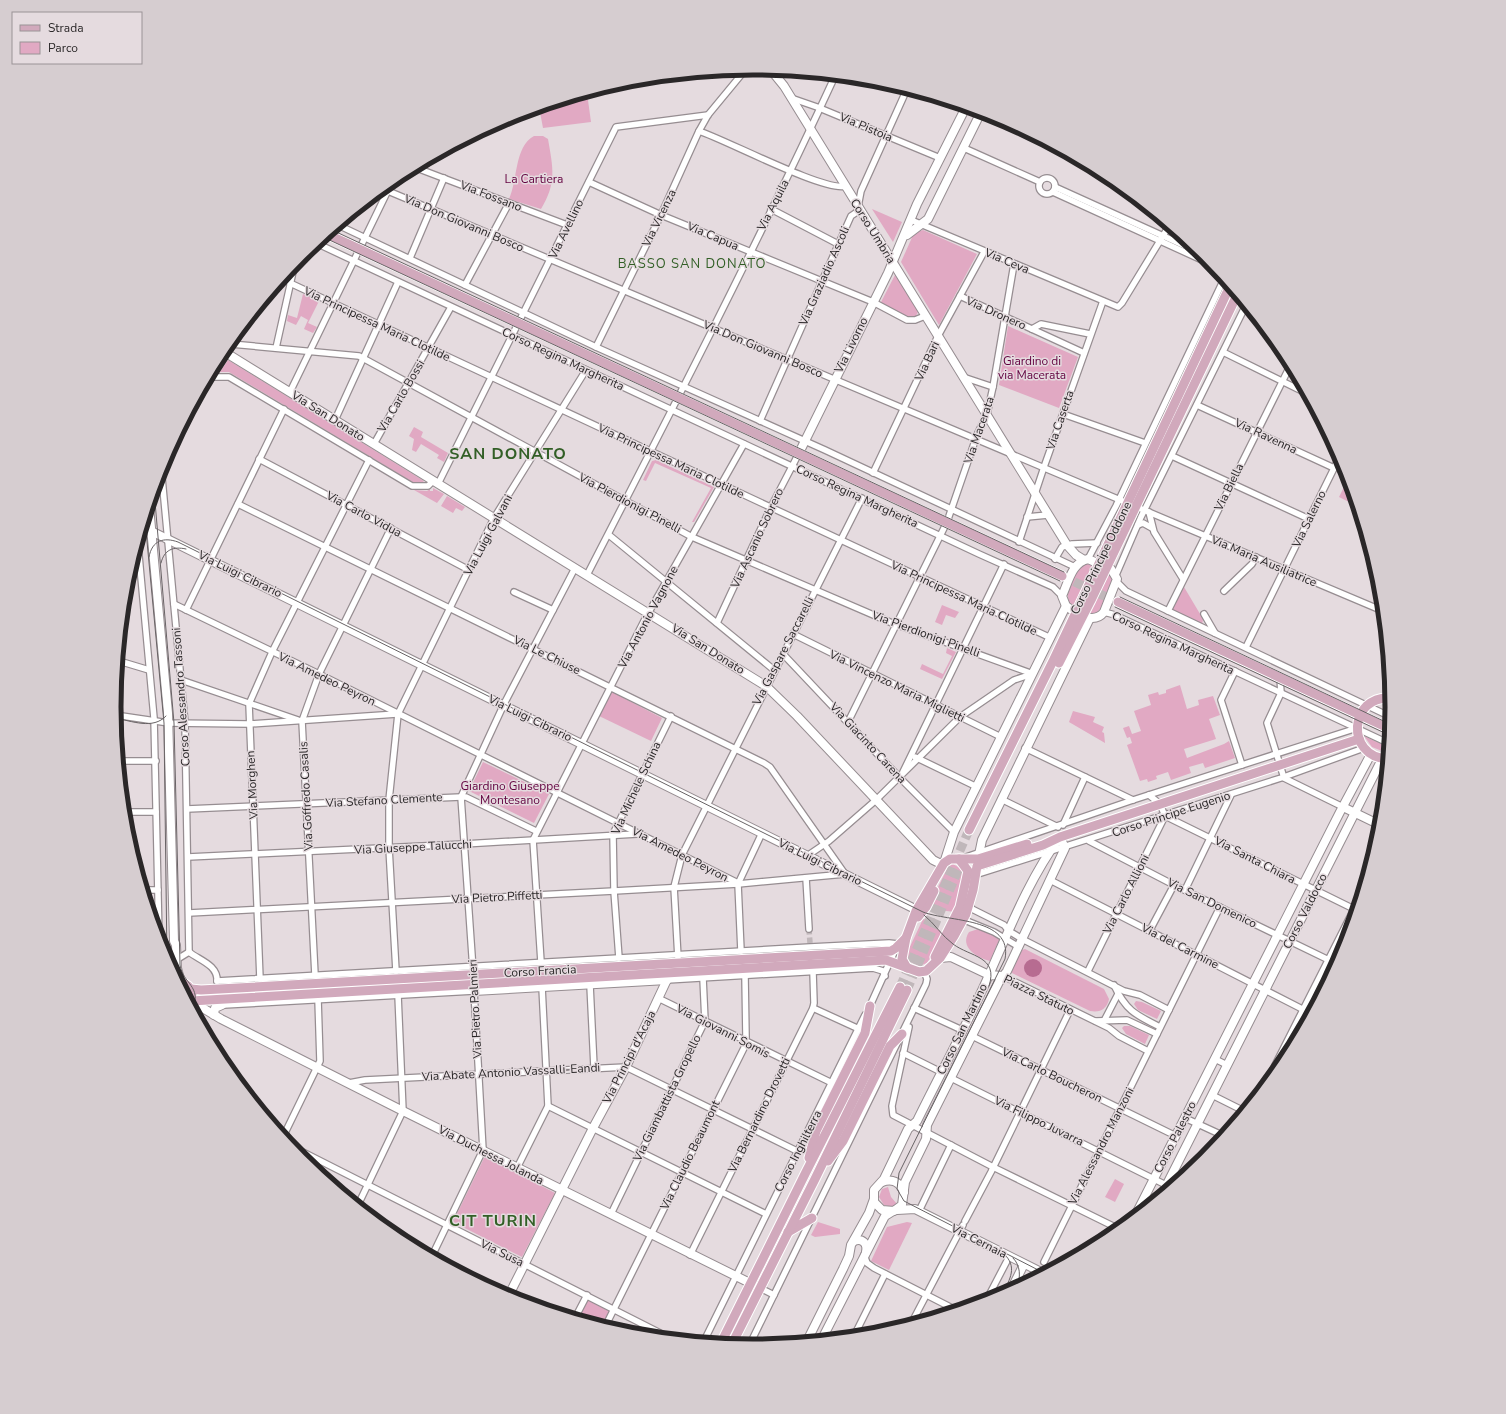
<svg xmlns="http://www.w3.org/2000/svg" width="1506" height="1414" font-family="'Nunito Sans',sans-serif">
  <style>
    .green { fill: #e1a9c3 }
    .water { fill: #b76c91 }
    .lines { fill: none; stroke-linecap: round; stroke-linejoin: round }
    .street-tunnel { stroke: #c0b7ba; stroke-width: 5.5; stroke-dasharray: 5.5 3; stroke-linecap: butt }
    .primary-tunnel { stroke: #c0b7ba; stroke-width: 9; stroke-dasharray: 9 4.5; stroke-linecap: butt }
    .street-casing { stroke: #968d91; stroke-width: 8 }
    .secondary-casing { stroke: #968d91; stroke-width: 10 }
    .primary-casing { stroke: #fff; stroke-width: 11 }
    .street { stroke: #fff; stroke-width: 5.5 }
    .secondary { stroke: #fff; stroke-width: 8 }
    .primary { stroke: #d1a9bc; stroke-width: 9 }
    .tram { stroke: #686365; stroke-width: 1 }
    .labels { text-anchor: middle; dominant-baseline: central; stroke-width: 3; stroke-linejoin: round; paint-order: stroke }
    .street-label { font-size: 12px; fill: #2a2728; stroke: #e5dbdf }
    .park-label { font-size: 12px; fill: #62003f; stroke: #e5dbdf }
    .neighbourhood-label { font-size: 13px; letter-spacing: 1px; fill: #325f26; stroke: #e5dbdf }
    .district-label { font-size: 16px; font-weight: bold; letter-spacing: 1px; fill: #325f26; stroke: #e5dbdf }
    .rim { fill: none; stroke: #2a2728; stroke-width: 5 }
  </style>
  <rect width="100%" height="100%" fill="#e5dbdf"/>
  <g class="green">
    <polygon points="587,93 591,122 543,128 539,107"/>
    <path d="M534,136H543L548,139C553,168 557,183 541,209L509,199C518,180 514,147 534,136Z"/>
    <polygon points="872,209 902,222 893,242"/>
    <polygon points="923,230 977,254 939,325 901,262 914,233"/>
    <polygon points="895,275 917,309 918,312 916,316 909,318 880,304"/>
    <polygon points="303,294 319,301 308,323 317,327 313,333 304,329 308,320 301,316 296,325 287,321 288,315 297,318"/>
    <polygon points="1008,326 1078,357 1059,408 999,385"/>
    <polygon points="228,360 424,481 421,484 416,484 229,372 220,372"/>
    <polygon points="414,427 423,432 421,437 448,453 444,462 437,458 439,455 421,444 416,452 412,450 414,439 409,436"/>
    <polygon points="656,460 714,487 694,522 692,522 711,488 655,463 646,481 643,480 652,461"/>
    <polygon points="1348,479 1357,506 1339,497"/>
    <polygon points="433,488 444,494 437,503 414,490 427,491 430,489 430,491 433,491"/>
    <polygon points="447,496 465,507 462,511 456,508 453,513 441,506"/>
    <path d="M1090,563L1093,565L1074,606L1069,602C1064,591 1077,564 1090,563Z"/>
    <path d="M1109,573C1118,580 1104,608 1095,614L1088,613Z"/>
    <polygon points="1184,587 1203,619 1202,626 1171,611"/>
    <polygon points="942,605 959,612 955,618 946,615 942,625 935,622"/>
    <polygon points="947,648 956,652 942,679 920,669 922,664 943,674 952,656 946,653"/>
    <polygon points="1180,685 1187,709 1199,705 1198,700 1213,696 1220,715 1209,719 1216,739 1184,749 1187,758 1224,744 1229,741 1235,758 1205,768 1203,763 1189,767 1191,773 1171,780 1168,772 1156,776 1157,779 1148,782 1147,779 1140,781 1127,745 1132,743 1130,737 1127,738 1123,728 1129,726 1132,734 1141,731 1134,711 1151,705 1148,695 1158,692 1159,695 1166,693 1166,690"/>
    <polygon points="612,692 662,718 651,741 599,716"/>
    <polygon points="1073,711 1095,717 1093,722 1104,727 1102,732 1104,733 1105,743 1069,722"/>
    <polygon points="1364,736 1388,747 1387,753 1372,747"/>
    <polygon points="483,762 549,794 534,823 469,791"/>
    <polygon points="953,864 965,871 955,912 938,910 929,905 948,867"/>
    <polygon points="923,919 928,920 944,935 927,963 919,966 909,961 906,955"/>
    <path d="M981,928L1000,938L990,961C977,958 959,947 969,932Z"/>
    <path d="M1025,949L1104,989L1109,999C1107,1009 1100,1013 1090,1011L1012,973V970L1022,950Z"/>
    <polygon points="1136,1001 1142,1002 1161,1011 1157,1019 1138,1010 1134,1004"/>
    <polygon points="1124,1026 1130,1026 1149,1035 1145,1044 1126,1034 1122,1028"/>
    <polygon points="485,1156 555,1193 522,1257 453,1222"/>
    <polygon points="1115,1179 1124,1184 1115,1202 1105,1197"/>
    <polygon points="888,1187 891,1197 897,1204 892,1207 884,1205 879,1197 882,1189"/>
    <polygon points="818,1222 840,1229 840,1234 815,1237 811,1235"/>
    <polygon points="907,1222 912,1223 889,1270 871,1261 887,1227"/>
    <polygon points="587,1300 609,1311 602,1326 578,1319"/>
  </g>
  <circle class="water" cx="1033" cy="968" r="9"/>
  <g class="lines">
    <polyline class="street-tunnel" points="809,929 810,943"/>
    <g class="primary-tunnel">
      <polyline points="1062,576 1117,602"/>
      <polyline points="900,987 969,830"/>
      <polyline points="907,990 959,868"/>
    </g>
    <g class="street-casing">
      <g id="street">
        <polyline points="791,98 817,107 940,158"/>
        <path d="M699,131C726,140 825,192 845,186"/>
        <polyline points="964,148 1040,182"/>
        <polyline points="414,167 567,225"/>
        <circle cx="1047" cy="186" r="8"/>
        <polyline points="589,182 661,215 873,302 907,320 915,320 925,316"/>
        <polyline points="1055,187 1203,254"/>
        <polyline points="380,190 388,191 431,209 1383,611"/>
        <polyline points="1053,192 1213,265"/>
        <polyline points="771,209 838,244"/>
        <polyline points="911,220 1118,307 1122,303 1169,226"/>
        <polyline points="338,225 596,347 825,450 1075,567"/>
        <polyline points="316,243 979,554 1053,587 1062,596"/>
        <polyline points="410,258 444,178"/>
        <polyline points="290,283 1051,638"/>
        <polyline points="465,285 509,203"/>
        <polyline points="960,296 1084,353"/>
        <polyline points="1032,329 1041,324 1090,334"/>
        <polyline points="231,344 359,356 692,537 892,623 1033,674"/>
        <polyline points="596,347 661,215 699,131 708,115 746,69"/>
        <polyline points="276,348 295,263"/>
        <polyline points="1223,352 1306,393"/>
        <polyline points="228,354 232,339"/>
        <polyline points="209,377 229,377 412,486 428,486 433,481"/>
        <polyline points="963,377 993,387"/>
        <polyline points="290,392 393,180"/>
        <polyline points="1197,405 1334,468"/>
        <polyline points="1063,414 1145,443"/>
        <polyline points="335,420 398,282"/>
        <polyline points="760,421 851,216 857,212 861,191 907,89"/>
        <polyline points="374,444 451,307"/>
        <polyline points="1172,456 1309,519"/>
        <polyline points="259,459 469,570"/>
        <polyline points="161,467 185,723 189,952"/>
        <polyline points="873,473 938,336 984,252"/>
        <polyline points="438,484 616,127 708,115"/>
        <polyline points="1149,512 1154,532 1183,579"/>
        <polyline points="1027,517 1048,515"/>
        <polyline points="1138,525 1143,523 1152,528"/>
        <polyline points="609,535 774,670"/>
        <polyline points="1019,542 1044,467 1103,301"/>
        <polyline points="138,545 154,718 159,939"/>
        <polyline points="1055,559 1062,547 1072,544 1097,543"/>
        <polyline points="1088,559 1116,506 1224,279"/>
        <path d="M587,575C672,410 757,245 835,76"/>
        <polyline points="1116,575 1141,517 1246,305"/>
        <polyline points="1117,582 1126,591 1391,717"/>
        <polyline points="1224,591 1252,564 1256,557"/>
        <polyline points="514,592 553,610"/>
        <polyline points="174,604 319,674 738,883"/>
        <polyline points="186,610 284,409"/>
        <polyline points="1168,611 1291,364"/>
        <polyline points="1104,612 1115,615 1388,743"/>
        <polyline points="1204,614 1215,633"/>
        <polyline points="717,623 771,507 799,453"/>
        <polyline points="793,634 1001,737"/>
        <polyline points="1246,647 1340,456"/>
        <polyline points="783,654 900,778 954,832"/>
        <polyline points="119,661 149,670"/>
        <polyline points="1235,671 1221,700 1242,765"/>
        <polyline points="1280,678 1281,693 1267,723 1284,778 1343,807"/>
        <polyline points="181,680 298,720"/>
        <polyline points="115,715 169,723 249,724 397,714"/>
        <polyline points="848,722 947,522 977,435 987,414 993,387 1014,264"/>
        <polyline points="1025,748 1133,800"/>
        <polyline points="915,757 977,787"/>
        <polyline points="119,761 156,761"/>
        <polyline points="903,772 1004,564"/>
        <polyline points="1149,795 1160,804 1165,816 1356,910"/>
        <polyline points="1001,799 1058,827"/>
        <polyline points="187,809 461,797 466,797 536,831"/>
        <polyline points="124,812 156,812"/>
        <polyline points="1063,825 1085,777"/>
        <polyline points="1089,841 1174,885 1337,964"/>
        <polyline points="807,856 829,841 876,800 960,717 1014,680 1032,674"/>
        <polyline points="188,857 464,844 637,834"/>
        <polyline points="966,857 1133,800 1357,728"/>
        <polyline points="975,875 1281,778 1364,748"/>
        <polyline points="806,878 809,929"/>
        <polyline points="1050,880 1310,1013"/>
        <polyline points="144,890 158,890"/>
        <polyline points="1185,890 1231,795"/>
        <polyline points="969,904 972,909 1004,925 1009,931 1022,939 1124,991 1140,995 1169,1010"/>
        <polyline points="189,913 614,891 738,884 845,874 770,767 764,763 238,504"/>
        <polyline points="962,919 994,932 1019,947"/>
        <polyline points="1150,930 1174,885"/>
        <polyline points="162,950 172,959"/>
        <polyline points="741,951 738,884 762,833"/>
        <path d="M189,952C199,960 218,965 217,981"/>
        <polyline points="619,958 614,891 613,834 671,716"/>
        <polyline points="678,958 674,887 682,855 862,498"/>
        <polyline points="176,960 189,952"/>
        <polyline points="541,962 533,840 645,619 744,444"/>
        <polyline points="473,970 461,797 504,704 575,568"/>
        <polyline points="396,971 389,848 389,800 398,714 494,518 586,370"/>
        <polyline points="1088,971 1165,816"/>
        <polyline points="315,975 302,721 319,674 391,528"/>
        <polyline points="1003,976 1109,1028 1119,1036 1148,1051"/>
        <polyline points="260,979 249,704 272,652 369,460"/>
        <polyline points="667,980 873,968 883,971 885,976"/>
        <polyline points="217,981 810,947 889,943 898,944"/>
        <polyline points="590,985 594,1067"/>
        <path d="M1114,985C1126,1011 1136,1015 1160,1027"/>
        <polyline points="658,998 832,1083"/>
        <polyline points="220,1003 224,1005 474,991 483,1150 432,1256"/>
        <polyline points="813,1008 859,1029"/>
        <polyline points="869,1008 896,948"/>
        <polyline points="914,1008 962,1030"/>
        <polyline points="1096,1021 1127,1020 1157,1034"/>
        <polyline points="1104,1021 1118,994"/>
        <polyline points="909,1027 892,1106 893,1115 993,1167 1119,1229"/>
        <polyline points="972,1036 1176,1136"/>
        <polyline points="903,1053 941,1072"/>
        <polyline points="1215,1059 1227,1065"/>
        <polyline points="951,1078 1170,1187"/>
        <polyline points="349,1083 365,1080 626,1067 797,1151"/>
        <polyline points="1265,1085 1354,909"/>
        <polyline points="1212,1095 1244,1111"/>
        <polyline points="548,1106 766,1214"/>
        <polyline points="1185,1118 1224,1136"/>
        <polyline points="283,1137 320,1061 318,999"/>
        <polyline points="291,1146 670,1338"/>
        <polyline points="517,1168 548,1106 542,987"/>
        <polyline points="358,1205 403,1111 398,995"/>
        <polyline points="919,1211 951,1145"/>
        <polyline points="611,1214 705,1021 703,978"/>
        <polyline points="965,1221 991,1172 1070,1010"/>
        <polyline points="690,1255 813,1008 814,1003 813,972"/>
        <polyline points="864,1255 867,1263 874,1268 956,1310"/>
        <polyline points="1044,1262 1220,907"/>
        <polyline points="760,1288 774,1295"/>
        <polyline points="986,1301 1009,1257"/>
        <polyline points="575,1318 587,1295"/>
        <polyline points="911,1324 963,1225"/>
        <polyline points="605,1327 745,1046 746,1037 745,976"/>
        <polyline points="854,1336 885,1274"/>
        <polyline points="704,1341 865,1015"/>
        <polyline points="749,1346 926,984 927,979 924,971"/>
      </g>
    </g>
    <g class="secondary-casing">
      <g id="secondary">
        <polyline points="771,70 784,86 1067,545 1076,555 1084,560"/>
        <polyline points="907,235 928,219 981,112"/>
        <polyline points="223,351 766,686 797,716 933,860 943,865"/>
        <polyline points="799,453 888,273 917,204 966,107"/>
        <polyline points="149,506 168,713 174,941 176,945 177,968 180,979"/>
        <polyline points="143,527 917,910"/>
        <path d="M1088,559L1111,569L1117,579L1104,612C1094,625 1077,614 1066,606L1062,596C1068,583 1072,562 1088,559Z"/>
        <polyline points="1343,807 1380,825"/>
        <path d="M1060,837L1065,848L1007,971L999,982L927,1125L926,1139L905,1182L902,1205L894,1211L882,1210L874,1202V1190L884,1179L908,1129L917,1121C941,1072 967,1025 989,975C1009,930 1030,877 1060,837Z"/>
        <polyline points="944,863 954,832 1066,606"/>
        <polyline points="977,864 982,840 1090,618"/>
        <polyline points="940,958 951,957 989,975 1003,976"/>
        <polyline points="474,984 474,991 667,980"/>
        <polyline points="191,1001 221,1019 403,1111 760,1288"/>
        <polyline points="214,1015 215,1008 222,1005"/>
        <path d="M882,1182C892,1178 900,1182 904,1192"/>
        <polyline points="1162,1194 1379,765 1385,759"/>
        <polyline points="897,1210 915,1209 1043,1273"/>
        <polyline points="1135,1216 1340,812 1371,754"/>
        <path d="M854,1241C862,1238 868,1243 866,1252"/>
        <polyline points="1011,1290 1024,1264"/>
        <polyline points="508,1297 593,1128 626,1067 672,969"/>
        <polyline points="822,1339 885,1216 893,1211"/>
        <polyline points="807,1341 843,1269 849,1256 851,1245 869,1213 874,1199"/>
      </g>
    </g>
    <g class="primary-casing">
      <g id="primary">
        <polyline points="327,234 1062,576"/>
        <polyline points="1118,602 1390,729"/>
        <polyline points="1059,663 1091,600 1237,295"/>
        <path d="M1387,759C1345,756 1349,695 1391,698"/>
        <polyline points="969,830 1054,659 1230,286"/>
        <polyline points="918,917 926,907 934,891"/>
        <polyline points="935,957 960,907 968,871 959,859"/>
        <polyline points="907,968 902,959 906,938 916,911 944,863 950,859 978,859 1027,844"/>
        <polyline points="177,979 188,986 192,994"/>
        <polyline points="191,989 201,990 891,951 896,948 906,938"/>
        <polyline points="191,1001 886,960 919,972 926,971 940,958 954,936 966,914 973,890 977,866 1043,845 1060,837 1359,739"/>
        <polyline points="809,1158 816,1131 865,1033 870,1006"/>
        <polyline points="828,1161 843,1141 890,1046 902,1034"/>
        <polyline points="788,1232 812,1218"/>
        <polyline points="721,1343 806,1172 900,987"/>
        <polyline points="732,1344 815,1179 907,990"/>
      </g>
    </g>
    <use href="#street" class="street"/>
    <use href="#secondary" class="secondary"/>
    <use href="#primary" class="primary"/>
    <g class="tram">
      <polyline points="332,230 1064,572"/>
      <polyline points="323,237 1060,581"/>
      <path d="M154,490L174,723L180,965C183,984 202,986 193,1009"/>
      <polyline points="145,520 164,723 167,961"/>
      <path d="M149,557C152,540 164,537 178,542L923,912C948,922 1013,917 1005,959L899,1173L897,1189L904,1201L1044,1273"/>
      <path d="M161,563C164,550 173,546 186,549"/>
      <polyline points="1120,597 1390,724"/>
      <polyline points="1115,607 1389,735"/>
      <path d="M115,718C132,721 153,730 166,716"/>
      <path d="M924,915C935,924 942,936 953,944C970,957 999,956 989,986"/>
      <path d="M1013,1258C1021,1266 1020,1276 1018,1286"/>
      <polyline points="1020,1284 1027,1275 1041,1274"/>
      <path d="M1002,1295C1008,1282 1018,1269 1006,1256"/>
    </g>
  </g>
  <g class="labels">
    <g class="street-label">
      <text transform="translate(866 127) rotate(23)">Via Pistoia</text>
      <text transform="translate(491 196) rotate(21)">Via Fossano</text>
      <text transform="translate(773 205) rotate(-63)">Via Aquila</text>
      <text transform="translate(659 218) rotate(-64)">Via Vicenza</text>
      <text transform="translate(464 223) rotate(23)">Via Don Giovanni Bosco</text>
      <text transform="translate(566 229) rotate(-64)">Via Avellino</text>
      <text transform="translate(873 231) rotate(58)">Corso Umbria</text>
      <text transform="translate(713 236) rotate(23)">Via Capua</text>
      <text transform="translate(1007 261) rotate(23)">Via Ceva</text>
      <text transform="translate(824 276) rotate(-66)">Via Graziadio Ascoli</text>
      <text transform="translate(996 313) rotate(24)">Via Dronero</text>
      <text transform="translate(377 324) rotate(25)">Via Principessa Maria Clotilde</text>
      <text transform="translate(851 345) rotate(-64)">Via Livorno</text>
      <text transform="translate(763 349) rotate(23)">Via Don Giovanni Bosco</text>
      <text transform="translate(563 359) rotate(25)">Corso Regina Margherita</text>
      <text transform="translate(927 361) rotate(-65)">Via Bari</text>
      <text transform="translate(401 396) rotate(-60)">Via Carlo Bossi</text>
      <text transform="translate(328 416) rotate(32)">Via San Donato</text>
      <text transform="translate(1060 420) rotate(-71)">Via Caserta</text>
      <text transform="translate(979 430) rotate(-71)">Via Macerata</text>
      <text transform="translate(1266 436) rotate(25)">Via Ravenna</text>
      <text transform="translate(671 461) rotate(25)">Via Principessa Maria Clotilde</text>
      <text transform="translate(1229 487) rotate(-64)">Via Biella</text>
      <text transform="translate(857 496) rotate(25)">Corso Regina Margherita</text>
      <text transform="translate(630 503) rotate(28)">Via Pierdionigi Pinelli</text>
      <text transform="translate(364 514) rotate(28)">Via Carlo Vidua</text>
      <text transform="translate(1309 519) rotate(-64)">Via Salerno</text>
      <text transform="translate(488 535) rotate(-62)">Via Luigi Galvani</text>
      <text transform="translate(757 538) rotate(-65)">Via Ascanio Sobrero</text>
      <text transform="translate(1101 558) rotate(-64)">Corso Principe Oddone</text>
      <text transform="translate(1264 561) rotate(23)">Via Maria Ausiliatrice</text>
      <text transform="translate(240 574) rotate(26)">Via Luigi Cibrario</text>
      <text transform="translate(964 598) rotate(25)">Via Principessa Maria Clotilde</text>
      <text transform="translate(648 617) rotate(-62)">Via Antonio Vagnone</text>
      <text transform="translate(926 634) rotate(20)">Via Pierdionigi Pinelli</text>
      <text transform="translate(1173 643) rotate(25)">Corso Regina Margherita</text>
      <text transform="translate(708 649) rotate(32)">Via San Donato</text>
      <text transform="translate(783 651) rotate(-63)">Via Gaspare Saccarelli</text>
      <text transform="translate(547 655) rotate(26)">Via Le Chiuse</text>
      <text transform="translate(327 679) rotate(26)">Via Amedeo Peyron</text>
      <text transform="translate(897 686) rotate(26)">Via Vincenzo Maria Miglietti</text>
      <text transform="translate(181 697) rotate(-94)">Corso Alessandro Tassoni</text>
      <text transform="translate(530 718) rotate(26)">Via Luigi Cibrario</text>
      <text transform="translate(868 743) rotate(47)">Via Giacinto Carena</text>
      <text transform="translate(252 785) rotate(-93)">Via Morghen</text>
      <text transform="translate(636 788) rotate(-65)">Via Michele Schina</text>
      <text transform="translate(306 796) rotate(-93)">Via Goffredo Casalis</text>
      <text transform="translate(384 800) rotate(-3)">Via Stefano Clemente</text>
      <text transform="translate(1171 814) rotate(-18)">Corso Principe Eugenio</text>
      <text transform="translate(413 847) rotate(-3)">Via Giuseppe Talucchi</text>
      <text transform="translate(680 854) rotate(27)">Via Amedeo Peyron</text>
      <text transform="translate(1255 860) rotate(27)">Via Santa Chiara</text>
      <text transform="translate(820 862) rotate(26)">Via Luigi Cibrario</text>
      <text transform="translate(1126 894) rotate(-63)">Via Carlo Allioni</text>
      <text transform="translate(497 897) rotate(-3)">Via Pietro Piffetti</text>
      <text transform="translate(1212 903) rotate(26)">Via San Domenico</text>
      <text transform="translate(1305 911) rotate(-63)">Corso Valdocco</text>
      <text transform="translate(1180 946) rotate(27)">Via del Carmine</text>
      <text transform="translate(540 971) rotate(-3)">Corso Francia</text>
      <text transform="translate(1039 995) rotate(26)">Piazza Statuto</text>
      <text transform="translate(475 1009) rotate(-93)">Via Pietro Palmieri</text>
      <text transform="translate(962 1029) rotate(-64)">Corso San Martino</text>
      <text transform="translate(723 1031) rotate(27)">Via Giovanni Somis</text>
      <text transform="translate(629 1057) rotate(-63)">Via Principi d'Acaja</text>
      <text transform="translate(511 1072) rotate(-3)">Via Abate Antonio Vassalli-Eandi</text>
      <text transform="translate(1052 1075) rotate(26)">Via Carlo Boucheron</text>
      <text transform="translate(667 1098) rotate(-64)">Via Giambattista Gropello</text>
      <text transform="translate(759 1115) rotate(-64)">Via Bernardino Drovetti</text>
      <text transform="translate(1039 1121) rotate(26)">Via Filippo Juvarra</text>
      <text transform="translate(1175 1137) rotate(-63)">Corso Palestro</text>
      <text transform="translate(1101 1146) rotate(-63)">Via Alessandro Manzoni</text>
      <text transform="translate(798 1151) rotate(-63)">Corso Inghilterra</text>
      <text transform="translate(491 1155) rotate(27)">Via Duchessa Jolanda</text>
      <text transform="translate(690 1155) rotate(-64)">Via Claudio Beaumont</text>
      <text transform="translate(979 1241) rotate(27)">Via Cernaia</text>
      <text transform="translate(502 1253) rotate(26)">Via Susa</text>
    </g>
    <g class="park-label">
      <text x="534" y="179">La Cartiera</text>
      <text x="1032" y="361">Giardino di<tspan x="1032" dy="14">via Macerata</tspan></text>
      <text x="510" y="786">Giardino Giuseppe<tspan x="510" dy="14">Montesano</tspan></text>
    </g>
    <g class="neighbourhood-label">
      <text x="692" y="264">BASSO SAN DONATO</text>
    </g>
    <g class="district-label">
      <text x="508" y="454">SAN DONATO</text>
      <text x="493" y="1221">CIT TURIN</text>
    </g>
  </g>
  <path d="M0 0H1506V1414H0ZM121 707a632 632 0 1 1 1264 0a632 632 0 1 1-1264 0Z" fill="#d6cdd0" fill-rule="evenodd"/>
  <path class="rim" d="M121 707a632 632 0 1 1 1264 0a632 632 0 1 1-1264 0Z"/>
  <rect x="12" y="12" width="130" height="52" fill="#e5dbdf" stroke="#9a9396"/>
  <rect x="20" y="25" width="20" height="6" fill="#d1a9bc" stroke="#9a9396"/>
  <text x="48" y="32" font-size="12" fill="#2a2728">Strada</text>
  <rect x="20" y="42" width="20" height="12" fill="#e1a9c3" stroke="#9a9396"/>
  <text x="48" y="52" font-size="12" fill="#2a2728">Parco</text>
</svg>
